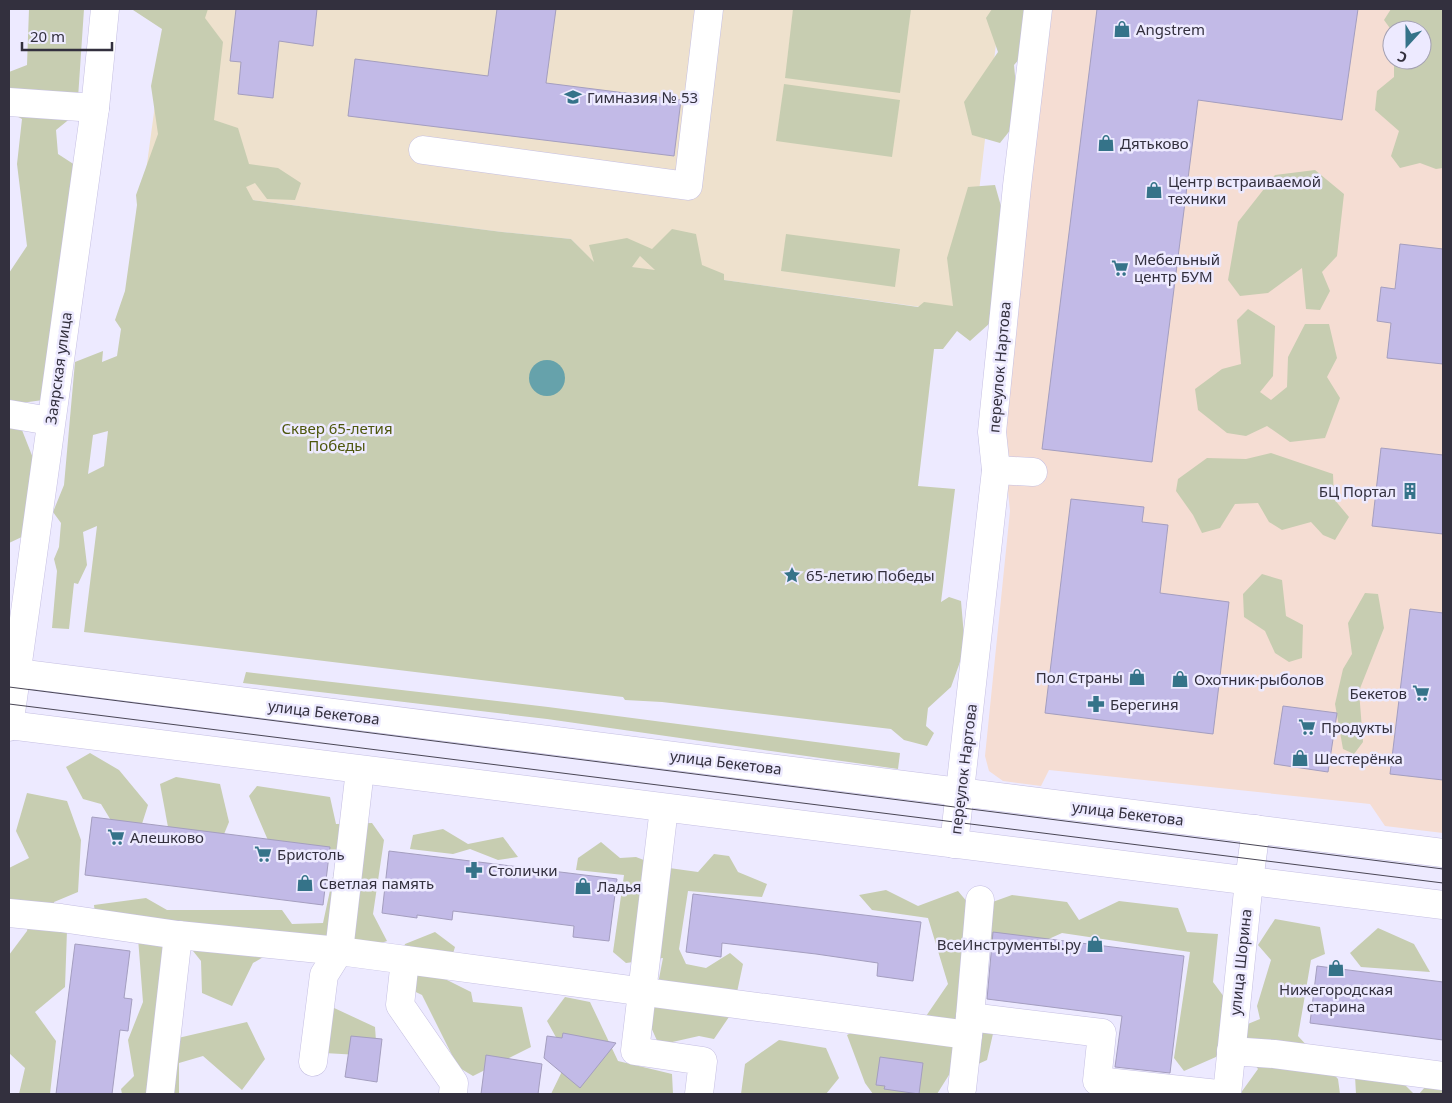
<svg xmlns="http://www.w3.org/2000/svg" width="1452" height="1103" font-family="'Noto Sans',sans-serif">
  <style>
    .commercial { fill: #f5ddd3; fill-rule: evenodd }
    .education { fill: #eee1cd }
    .green { fill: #c7cdb1; fill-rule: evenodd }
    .water { fill: #66a2ab }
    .building { fill: #c2bae7; stroke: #a49ebf }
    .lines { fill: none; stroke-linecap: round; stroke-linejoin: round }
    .minor-casing { stroke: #c5bfe2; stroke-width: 29 }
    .major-casing { stroke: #c5bfe2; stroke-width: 29 }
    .minor { stroke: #fff; stroke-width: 28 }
    .major { stroke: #fff; stroke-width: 28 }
    .tram { stroke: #494655; stroke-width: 1 }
    .labels { text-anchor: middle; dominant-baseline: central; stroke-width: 5; stroke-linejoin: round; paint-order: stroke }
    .poi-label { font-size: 15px; fill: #33303e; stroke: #edeaff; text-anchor: start }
    .street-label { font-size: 15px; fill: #33303e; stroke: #edeaff }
    .park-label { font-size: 15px; fill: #4e570d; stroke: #edeaff }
  </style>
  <rect width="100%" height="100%" fill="#edeaff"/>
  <path class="commercial" d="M1050,9H1443V613L1410,609L1390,773L1443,780V833L1385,826L1370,804L1049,770L1041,786L1003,781L989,771L985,756L1010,511L1003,442ZM1392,30H1422V60H1392Z"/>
  <polygon class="education" points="168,9 1000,9 965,313 593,262 571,239 502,232 144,186"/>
  <g class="green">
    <polygon points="29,9 84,9 77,113 56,130 58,154 78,167 43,400 21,403 9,400 9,273 27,246 17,164 22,119 9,112 9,72 27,65"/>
    <path d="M133,9H208L205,18L223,42L214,120L238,128L249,164L278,168L301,183L295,200L267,199L255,183L246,187L253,200L502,232L571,239L594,262L589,245L627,238L652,249L672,229L696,234L702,265L724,274V280L918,307L924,302L953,306L947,258L968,187L995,185L1006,224L990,323L970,341L957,331L943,349H934L918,486L955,489L941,602L949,597L961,601L965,648L951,687L928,708L926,726L934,733L927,746L904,740L891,729L662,702L625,700L623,697L589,693L84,632L97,526L83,532L87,565L78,584L74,583L69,629L52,628L57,571L54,559L59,547L61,523L53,512L64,485L75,362L103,351L102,362L117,356L121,329L115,320L125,291L137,205L136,195L158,134L151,86L162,29L133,10ZM640,256L655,270L632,267ZM108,431L104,466L88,474L93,435Z"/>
    <polygon points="793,9 911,9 900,93 785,78"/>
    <polygon points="992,9 1026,9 1036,40 1014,65 1019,119 1000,143 972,135 964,102 998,52 986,18"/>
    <polygon points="1391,9 1443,9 1443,168 1436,169 1420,163 1400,168 1391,156 1399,131 1375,110 1377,91 1394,77 1394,60 1422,60 1422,30 1392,30 1392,31 1384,20"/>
    <polygon points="784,84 900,100 892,157 776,141"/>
    <polygon points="1315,170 1344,194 1337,256 1322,272 1330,291 1320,310 1306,309 1302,268 1268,293 1240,296 1228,280 1238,222 1275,175"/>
    <polygon points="786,234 900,249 895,287 781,271"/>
    <polygon points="1248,309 1275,326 1273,376 1260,392 1271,400 1287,387 1288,357 1305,324 1329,324 1337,358 1327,377 1340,398 1325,438 1290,442 1267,426 1246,436 1227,433 1198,410 1195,389 1222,369 1241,364 1237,320"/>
    <polygon points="9,424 20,425 33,458 26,535 9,543"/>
    <polygon points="1271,453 1333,474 1334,499 1349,517 1335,540 1323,535 1311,522 1282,530 1269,522 1258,503 1235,504 1220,528 1202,533 1193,515 1176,491 1178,479 1207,458 1246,459"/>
    <polygon points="1262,574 1282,580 1286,616 1303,625 1302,658 1289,662 1275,653 1265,631 1244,617 1243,594"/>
    <polygon points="1365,593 1378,594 1384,628 1359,691 1363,742 1354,754 1343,749 1335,704 1343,669 1352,654 1348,623"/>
    <polygon points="246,672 548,707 900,753 898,769 547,719 243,683"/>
    <polygon points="90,753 119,770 148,805 141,827 118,832 101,804 83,799 66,767"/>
    <polygon points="176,777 220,784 229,822 222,839 171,843 160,784"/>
    <polygon points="257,786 330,797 336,824 372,823 384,840 373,914 387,941 320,964 301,935 253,963 232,1006 202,993 201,961 173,926 159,942 180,980 178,1038 247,1022 265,1059 242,1090 203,1056 179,1063 179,1094 122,1094 121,1089 134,1076 128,1040 143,1002 138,938 97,933 94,905 146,898 167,910 282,910 292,924 323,923 337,858 273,852 249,796"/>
    <polygon points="27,793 67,801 81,840 78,892 54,902 52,921 67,930 65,987 35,1012 56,1041 50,1094 19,1094 25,1068 9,1053 9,955 27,931 31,909 9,900 9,868 29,858 16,831"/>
    <polygon points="443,829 468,844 503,837 518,857 498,860 470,849 453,854 410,849 413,835"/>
    <polygon points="601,842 620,858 636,857 662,867 698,872 714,854 729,856 738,872 767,884 762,897 688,891 679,949 686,964 706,968 730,953 743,964 733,1011 714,1039 699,1036 659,1045 650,1025 663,958 626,963 613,952 624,875 576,870 578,858"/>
    <polygon points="886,890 918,906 958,891 973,909 1012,895 1067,902 1079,920 1119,901 1178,908 1187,932 1218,934 1213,982 1230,1005 1225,1053 1184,1071 1174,1058 1190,952 1062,933 1022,951 981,943 977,1005 997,1016 987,1060 976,1065 959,1059 937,1094 873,1094 865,1083 847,1035 864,1026 909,1041 948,984 928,918 872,910 859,895"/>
    <polygon points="1275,919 1320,927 1325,954 1311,960 1298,1036 1338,1079 1340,1094 1240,1094 1258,1069 1238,1042 1238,1028 1260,1019 1257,1006 1271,960 1258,945"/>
    <polygon points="1378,928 1414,944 1430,972 1361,967 1350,953"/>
    <polygon points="435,932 455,947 445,979 471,992 473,1002 522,1007 531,1047 473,1076 458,1067 422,995 393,981 405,944"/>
    <polygon points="565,997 590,1002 618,1061 672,1074 673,1094 551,1094 568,1059 547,1021"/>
    <polygon points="332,1007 375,1027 377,1056 324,1053"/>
    <polygon points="779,1040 826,1048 839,1078 826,1094 741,1094 745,1064"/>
    <polygon points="1372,1052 1397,1063 1398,1078 1414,1094 1356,1094 1354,1058"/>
    <polygon points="1443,1066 1443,1094 1419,1094"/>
  </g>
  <circle class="water" cx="547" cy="378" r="18"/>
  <g class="building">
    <polygon points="236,9 317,9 313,46 279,41 273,98 238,94 241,62 230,61"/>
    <polygon points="497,9 556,9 546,83 681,100 674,156 348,116 355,59 488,76"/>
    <polygon points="1097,9 1358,9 1342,120 1198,100 1152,462 1042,449"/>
    <polygon points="1400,244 1443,249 1443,364 1387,358 1391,323 1377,321 1381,287 1395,289"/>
    <polygon points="1381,448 1443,455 1443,534 1372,526"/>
    <polygon points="1071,499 1144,507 1142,522 1168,525 1160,593 1229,602 1213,734 1045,713"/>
    <polygon points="1410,609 1443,613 1443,780 1390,774"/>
    <polygon points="1283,706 1337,713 1328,772 1274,764"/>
    <polygon points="92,817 330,847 323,905 85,875"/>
    <polygon points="389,851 617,879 609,941 573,937 574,926 453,911 452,920 417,915 417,918 382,913"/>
    <polygon points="693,894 921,922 913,981 877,976 878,963 816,954 722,943 721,957 686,952"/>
    <polygon points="993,932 1184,956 1170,1073 1115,1067 1122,1016 987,999"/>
    <polygon points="75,944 130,951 124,998 132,999 128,1031 120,1030 112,1094 56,1094"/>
    <polygon points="1317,966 1443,982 1443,1040 1310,1023"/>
    <polygon points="563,1033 616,1043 580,1088 544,1058 547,1036 562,1038"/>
    <polygon points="351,1036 382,1039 377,1082 345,1077"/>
    <polygon points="486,1055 542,1064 538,1094 481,1094"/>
    <polygon points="880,1057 923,1063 919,1094 884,1089 885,1086 876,1085"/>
  </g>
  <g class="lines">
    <g class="minor-casing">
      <g id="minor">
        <polyline points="9,102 95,108"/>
        <polyline points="423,150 688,186 709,9"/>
        <polyline points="9,414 50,421"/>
        <polyline points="996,470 1033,472"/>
        <polyline points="9,727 95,108 105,9"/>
        <polyline points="664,808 635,1051 703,1061 699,1094"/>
        <polyline points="954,844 996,470 992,432 1017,186 1038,9"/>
        <polyline points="9,913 61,918 178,935 339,951 968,1035"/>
        <polyline points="405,960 400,1005 454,1083 453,1094"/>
        <polyline points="970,1017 1102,1033 1097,1081 1218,1094"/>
        <polyline points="1231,1051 1274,1054 1443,1076"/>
        <polyline points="313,1062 324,975 339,951 360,770"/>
        <polyline points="962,1089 970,1017 980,900"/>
        <polyline points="160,1094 178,935"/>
        <polyline points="1227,1094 1249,881 1256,829"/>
      </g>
    </g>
    <g class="major-casing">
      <g id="major">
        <polyline points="9,672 1443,853"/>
        <polyline points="9,725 1443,905"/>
      </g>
    </g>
    <use href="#minor" class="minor"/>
    <use href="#major" class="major"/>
    <g class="tram">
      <polyline points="9,687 1443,869"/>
      <polyline points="9,704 1443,883"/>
    </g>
  </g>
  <defs>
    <g id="shop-bare" transform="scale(1.35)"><path d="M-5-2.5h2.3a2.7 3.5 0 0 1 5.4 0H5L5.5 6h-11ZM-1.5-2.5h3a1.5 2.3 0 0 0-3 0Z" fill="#357389" stroke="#edeaff" stroke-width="2.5" paint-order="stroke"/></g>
    <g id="school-bare" transform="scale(1.35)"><path d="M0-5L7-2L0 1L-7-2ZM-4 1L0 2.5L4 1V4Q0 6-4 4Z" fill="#357389" stroke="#edeaff" stroke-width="2.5" paint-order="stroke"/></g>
    <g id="supermarket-bare" transform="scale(1.35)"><path d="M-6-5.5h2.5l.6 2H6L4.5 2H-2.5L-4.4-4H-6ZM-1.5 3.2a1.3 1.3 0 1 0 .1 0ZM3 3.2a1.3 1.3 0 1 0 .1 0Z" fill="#357389" stroke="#edeaff" stroke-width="2.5" paint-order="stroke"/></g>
    <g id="building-bare" transform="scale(1.35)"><path d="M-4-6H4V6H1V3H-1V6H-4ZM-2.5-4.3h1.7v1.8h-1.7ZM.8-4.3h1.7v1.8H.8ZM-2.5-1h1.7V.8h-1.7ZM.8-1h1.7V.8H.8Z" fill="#357389" stroke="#edeaff" stroke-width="2.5" paint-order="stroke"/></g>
    <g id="sight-bare" transform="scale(1.35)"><path d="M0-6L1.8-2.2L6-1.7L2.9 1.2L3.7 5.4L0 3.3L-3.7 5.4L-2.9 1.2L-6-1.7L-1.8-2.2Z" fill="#357389" stroke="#edeaff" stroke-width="2.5" paint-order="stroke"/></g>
    <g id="pharmacy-bare" transform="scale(1.35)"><path d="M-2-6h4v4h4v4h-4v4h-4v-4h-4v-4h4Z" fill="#357389" stroke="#edeaff" stroke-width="2.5" paint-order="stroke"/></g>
  </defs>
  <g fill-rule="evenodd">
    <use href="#shop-bare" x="1122" y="29"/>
    <use href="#school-bare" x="573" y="97"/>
    <use href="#shop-bare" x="1106" y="143"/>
    <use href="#shop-bare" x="1154" y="190"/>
    <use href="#supermarket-bare" x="1120" y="268"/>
    <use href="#building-bare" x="1410" y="491"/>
    <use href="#sight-bare" x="792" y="575"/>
    <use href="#shop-bare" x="1137" y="677"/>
    <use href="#shop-bare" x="1180" y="679"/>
    <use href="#supermarket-bare" x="1421" y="693"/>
    <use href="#pharmacy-bare" x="1096" y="704"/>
    <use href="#supermarket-bare" x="1307" y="727"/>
    <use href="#shop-bare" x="1300" y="758"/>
    <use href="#supermarket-bare" x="116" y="837"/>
    <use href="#supermarket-bare" x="263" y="854"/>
    <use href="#pharmacy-bare" x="474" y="870"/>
    <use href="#shop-bare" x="305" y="883"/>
    <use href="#shop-bare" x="583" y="886"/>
    <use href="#shop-bare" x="1095" y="944"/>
    <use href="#shop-bare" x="1336" y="968"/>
  </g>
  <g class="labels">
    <g class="poi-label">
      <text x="1136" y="29">Angstrem</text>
      <text x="587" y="97">Гимназия № 53</text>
      <text x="1120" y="143">Дятьково</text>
      <text x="1168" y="181">Центр встраиваемой<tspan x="1168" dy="17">техники</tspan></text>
      <text x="1134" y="259">Мебельный<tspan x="1134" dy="17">центр БУМ</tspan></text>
      <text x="1396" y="491" text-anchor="end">БЦ Портал</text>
      <text x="806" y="575">65-летию Победы</text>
      <text x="1123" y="677" text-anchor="end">Пол Страны</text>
      <text x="1194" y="679">Охотник-рыболов</text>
      <text x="1407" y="693" text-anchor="end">Бекетов</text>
      <text x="1110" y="704">Берегиня</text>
      <text x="1321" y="727">Продукты</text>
      <text x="1314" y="758">Шестерёнка</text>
      <text x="130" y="837">Алешково</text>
      <text x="277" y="854">Бристоль</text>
      <text x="488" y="870">Столички</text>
      <text x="319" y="883">Светлая память</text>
      <text x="597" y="886">Ладья</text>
      <text x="1081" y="944" text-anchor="end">ВсеИнструменты.ру</text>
      <text x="1336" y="989" text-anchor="middle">Нижегородская<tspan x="1336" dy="17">старина</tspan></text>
    </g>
    <g class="street-label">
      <text transform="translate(999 367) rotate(-85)">переулок Нартова</text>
      <text transform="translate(58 368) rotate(-82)">Заярская улица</text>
      <text transform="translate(324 712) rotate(7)">улица Бекетова</text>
      <text transform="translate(726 762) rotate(7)">улица Бекетова</text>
      <text transform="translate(963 769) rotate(-83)">переулок Нартова</text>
      <text transform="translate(1128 813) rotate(7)">улица Бекетова</text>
      <text transform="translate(1240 962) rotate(-84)">улица Шорина</text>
    </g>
    <g class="park-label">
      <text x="337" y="428">Сквер 65-летия<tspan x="337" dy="17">Победы</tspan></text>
    </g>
  </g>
  <rect width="1452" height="1103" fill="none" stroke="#33303e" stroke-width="20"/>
  <g transform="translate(1407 45) rotate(201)"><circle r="24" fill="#edeaff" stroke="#a3a0b2"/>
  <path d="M0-4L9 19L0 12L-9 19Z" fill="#357389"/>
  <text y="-8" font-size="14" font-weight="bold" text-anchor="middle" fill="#33303e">С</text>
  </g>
  <path d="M22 42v8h90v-8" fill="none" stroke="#33303e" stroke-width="2.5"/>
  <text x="30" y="42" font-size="15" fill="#33303e" stroke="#edeaff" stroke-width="4" paint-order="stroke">20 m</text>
</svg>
